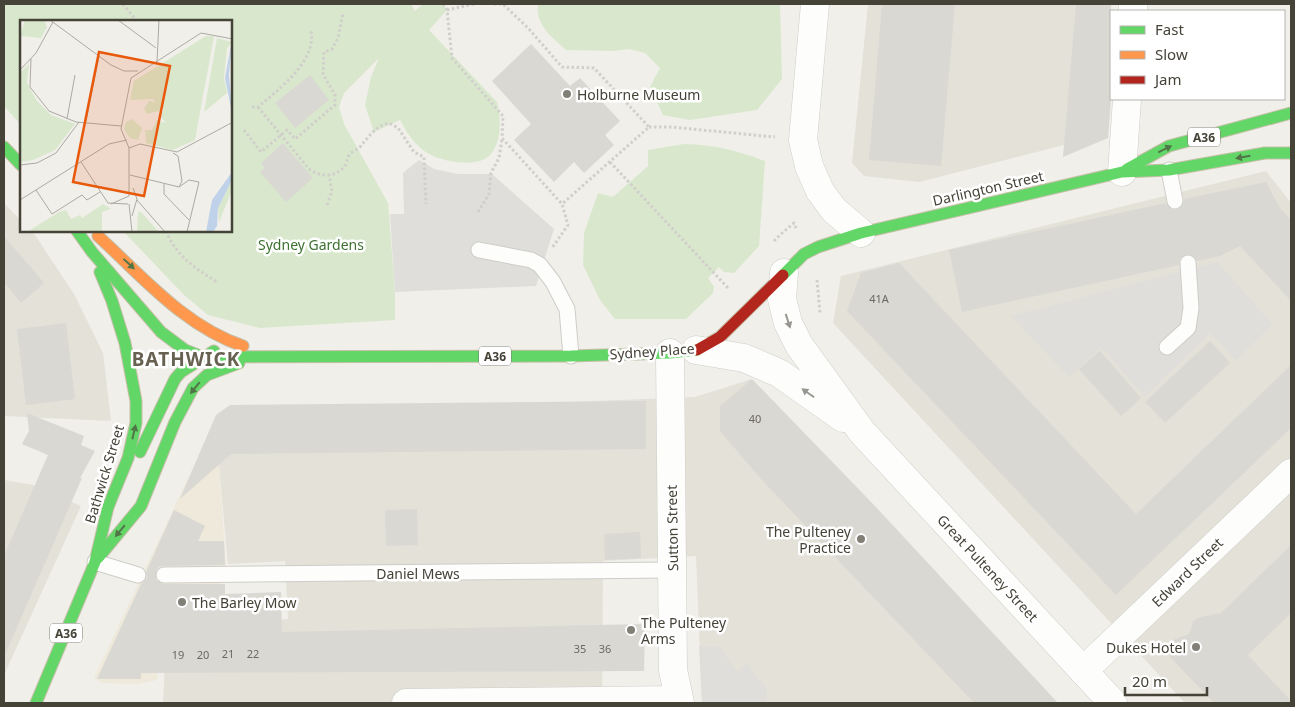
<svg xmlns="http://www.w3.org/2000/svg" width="1295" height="707" font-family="'Noto Sans',sans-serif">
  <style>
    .residential { fill: #e3e1d8 }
    .commercial { fill: #eee9db }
    .green { fill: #d9e8cd }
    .parking { fill: #dfdeda }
    .building { fill: #d9d8d3 }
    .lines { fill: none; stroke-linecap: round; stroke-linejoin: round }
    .lane-casing { stroke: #cecdc8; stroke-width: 17 }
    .street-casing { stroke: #cecdc8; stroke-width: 29 }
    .fast-casing { stroke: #c5bfa8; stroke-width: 13 }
    .slow-casing { stroke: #c5bfa8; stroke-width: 13 }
    .jam-casing { stroke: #c5bfa8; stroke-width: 13 }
    .path { stroke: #d1cfcb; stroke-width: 3; stroke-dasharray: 2.5 2.5; stroke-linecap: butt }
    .lane { stroke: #fdfdfc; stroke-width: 15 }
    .street { stroke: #fdfdfc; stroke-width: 28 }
    .fast { stroke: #63d668; stroke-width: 11 }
    .slow { stroke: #ff974d; stroke-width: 11 }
    .jam { stroke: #b3261e; stroke-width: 11 }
    .oneway { fill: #507648 }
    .oneway2 { fill: #989690 }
    .poi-dot { fill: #817f76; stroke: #fff; stroke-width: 2 }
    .labels { text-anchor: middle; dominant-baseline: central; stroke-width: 5; stroke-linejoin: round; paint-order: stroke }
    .number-label { font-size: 11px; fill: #6b685f }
    .shield { fill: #fff; stroke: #7d7b73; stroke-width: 1 }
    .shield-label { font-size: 12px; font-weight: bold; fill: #454237 }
    .poi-label { font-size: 14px; fill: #454237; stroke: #fff; text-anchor: start }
    .street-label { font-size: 14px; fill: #454237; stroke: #fff }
    .park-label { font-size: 14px; fill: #3e7130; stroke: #fff }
    .district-label { font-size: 19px; font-weight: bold; letter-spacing: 1px; fill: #666150; stroke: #fff }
    .inset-road { fill: none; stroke: #acaaa2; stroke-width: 1 }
    .view { fill: #e8590c; fill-opacity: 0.15; stroke: #e8590c; stroke-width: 2.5 }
    .inset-edge { fill: none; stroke: #454237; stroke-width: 2.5 }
  </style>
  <rect width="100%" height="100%" fill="#f0efea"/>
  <g class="residential">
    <polygon points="868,4 1100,4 1088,139 919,182 864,176 852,163"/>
    <polygon points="1266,171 1291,203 1291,703 1185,703 833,323 841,276"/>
    <polygon points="4,203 21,221 21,231 31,231 35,235 74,294 103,353 111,421 4,416"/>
    <polygon points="752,379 752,396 1042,703 702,703 696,556 603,561 602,703 163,703 167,625 288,619 285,561 228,564 219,466 198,456 217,416 695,397"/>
    <polygon points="4,480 33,485 81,506 4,675"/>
  </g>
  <polygon class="commercial" points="197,459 219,466 226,565 219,592 164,625 157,680 137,684 102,683 94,678"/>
  <g class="green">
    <path d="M4,4H411L415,11L423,4H443L447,10L429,30L497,102C501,116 502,142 491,154C478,170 436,161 423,150C412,141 406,131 400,120L374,132L365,105L371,77L379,58L344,93L339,107L344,124L388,203L395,292V320L260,328L208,315L184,295L123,231H231V21H21V125L4,106Z"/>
    <path d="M538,4H780L782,79L757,110L690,120L663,115L650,87L660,68L645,53L629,49L613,51L566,50C552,37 535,25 538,4Z"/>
    <path d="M684,144C717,145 735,150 765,161L759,246L734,273L724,272L719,267L708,278L714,287L713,293L686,319H615L600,300L583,265L584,233L598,193L613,197L648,166V150Z"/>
  </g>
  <g class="parking">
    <polygon points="419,160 434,169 458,174 492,174 554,229 536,286 395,292 390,214 404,214 403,173"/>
    <polygon points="1217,262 1273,324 1236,360 1210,333 1145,397 1101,347 1069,377 1011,316"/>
    <polygon points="699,646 720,647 736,672 747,664 767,689 767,703 702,703"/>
  </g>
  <g class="building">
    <polygon points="882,4 955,4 941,166 869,160"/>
    <polygon points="1076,4 1111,4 1111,99 1108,138 1063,157"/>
    <polygon points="531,44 570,86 580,78 620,121 605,135 614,145 584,173 574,162 554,182 514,140 531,124 492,81"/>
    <polygon points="310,75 329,100 295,128 275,103"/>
    <polygon points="283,143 313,178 286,202 260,172 265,168 261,163"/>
    <polygon points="1266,182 1280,208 1291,220 1291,301 1240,246 1220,256 1197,261 1193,255 1187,254 1180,258 1179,265 962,312 949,250 1166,203 1172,210 1177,210 1184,204 1184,199"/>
    <polygon points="4,236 44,283 21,303 4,282"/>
    <polygon points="899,263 1136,514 1291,365 1291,428 1116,595 847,311 861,273"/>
    <polygon points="66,323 75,399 26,405 17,329"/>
    <polygon points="1210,341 1230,363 1165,423 1145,402"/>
    <polygon points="1100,351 1141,398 1121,416 1079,369"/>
    <polygon points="752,379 874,505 1058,703 974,703 761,479 720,431 720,406"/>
    <polygon points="646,401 646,449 231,454 180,499 216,415 230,405"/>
    <polygon points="27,413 84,436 81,445 95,451 80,478 82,478 4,657 4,556 48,455 22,444 29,431"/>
    <polygon points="417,509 418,545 386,546 385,510"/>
    <polygon points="174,510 205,526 198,541 224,541 225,565 163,566 159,567 156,571 156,580 164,584 225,584 225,594 281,592 282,632 645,624 644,671 141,673 141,679 97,679 141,584 147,578 146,572"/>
    <polygon points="640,532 641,558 605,560 604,534"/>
    <polygon points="1291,545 1291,613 1248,655 1291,701 1291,703 1214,703 1170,657 1169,650 1170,644 1175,639 1189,634 1193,622 1197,618 1219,613 1220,614"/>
  </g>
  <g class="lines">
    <g class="lane-casing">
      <g id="lane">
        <polyline points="1169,170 1175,201"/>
        <polyline points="479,250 531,260 540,265 553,282 567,309 571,356"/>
        <polyline points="1167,347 1188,328 1191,308 1188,263"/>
        <polyline points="95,562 138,575"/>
        <polyline points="164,575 672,570"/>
      </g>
    </g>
    <g class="street-casing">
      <g id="street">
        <polyline points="815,4 803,140 809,166 820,191 834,210 861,233"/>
        <polyline points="1133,11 1133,4"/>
        <polyline points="1122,172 1127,99"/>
        <polyline points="784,273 782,299 788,323 799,345 862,432 1113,703"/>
        <polyline points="696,350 744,358 779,373 843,418"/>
        <polyline points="670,353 673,670 680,703"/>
        <polyline points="1083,671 1291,473"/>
        <polyline points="406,703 679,700"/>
      </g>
    </g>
    <g class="fast-casing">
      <g id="fast">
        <polyline points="4,147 21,165"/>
        <polyline points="1127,169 1169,146 1291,113"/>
        <polyline points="77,231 92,252 161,332 185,350 203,357 571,356 670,353 697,350"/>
        <polyline points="783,275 804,254 818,247 861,233 1122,172 1169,170 1265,153 1291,153"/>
        <polyline points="140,452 175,379 181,372 214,351"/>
        <polyline points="98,558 141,506 175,422 193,388 207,375 239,363"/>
        <polyline points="36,703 95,562 108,507 128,458 136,423 136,401 125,343 112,301 100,272"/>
      </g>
    </g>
    <g class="slow-casing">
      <path id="slow" d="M98,236C143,277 184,326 243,346"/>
    </g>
    <g class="jam-casing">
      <polyline id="jam" points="697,350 720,337 783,275"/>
    </g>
    <g class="path">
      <polyline points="123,4 137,21"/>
      <polyline points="443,4 447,10 452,58 503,116 502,138 562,204 568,225 552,248"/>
      <polyline points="494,4 503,4 528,28 562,67 594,68 649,127 562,204"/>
      <polyline points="447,10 474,4"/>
      <path d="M252,107H258C278,90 317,61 311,31"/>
      <path d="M258,107L309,169C320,177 335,178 345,166C347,163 347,159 349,155C351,152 356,150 359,148C369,137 374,127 389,123L398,128L414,152L424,157L426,204"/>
      <polyline points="649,127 671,127 775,137"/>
      <polyline points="244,130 261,152 287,130 295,139 335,105 335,95 323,74 324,52 332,49 338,38 343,13"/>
      <polyline points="610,162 728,288 729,286"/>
      <polyline points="327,205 332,191 329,175"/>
      <polyline points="478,212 489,194 491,173 499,158 502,139"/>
      <path d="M166,231C177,257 195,268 217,282"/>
      <polyline points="774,241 781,234 794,223 796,228"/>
      <polyline points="817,280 820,313"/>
    </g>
    <use href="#lane" class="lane"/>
    <use href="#street" class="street"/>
    <use href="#fast" class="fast"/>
    <use href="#slow" class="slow"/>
    <use href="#jam" class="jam"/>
  </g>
  <defs><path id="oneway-solid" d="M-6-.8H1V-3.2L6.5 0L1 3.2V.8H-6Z" transform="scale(1.25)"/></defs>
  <g class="oneway">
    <use href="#oneway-solid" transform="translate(1165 149) rotate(-26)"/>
    <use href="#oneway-solid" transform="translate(1243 157) rotate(170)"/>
    <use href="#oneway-solid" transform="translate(129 264) rotate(43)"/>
    <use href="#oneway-solid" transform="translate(195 388) rotate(129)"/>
    <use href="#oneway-solid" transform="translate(134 432) rotate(-77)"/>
    <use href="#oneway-solid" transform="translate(120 531) rotate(130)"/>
  </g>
  <g class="oneway2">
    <use href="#oneway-solid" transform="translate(788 321) rotate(72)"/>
    <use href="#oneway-solid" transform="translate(808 393) rotate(-145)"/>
  </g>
  <g class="poi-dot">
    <circle cx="567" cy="94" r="5"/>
    <circle cx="861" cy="539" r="5"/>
    <circle cx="182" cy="602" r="5"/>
    <circle cx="631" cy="630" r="5"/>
    <circle cx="1196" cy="647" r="5"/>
  </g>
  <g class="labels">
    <g class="number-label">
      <text x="879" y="298">41A</text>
      <text x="755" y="418">40</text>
      <text x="580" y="648">35</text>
      <text x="605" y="648">36</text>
      <text x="228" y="653">21</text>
      <text x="253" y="653">22</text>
      <text x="178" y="654">19</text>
      <text x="203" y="654">20</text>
    </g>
    <g class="shield">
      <rect x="1188" y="127.5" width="32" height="19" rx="4"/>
      <rect x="479" y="346.5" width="32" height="19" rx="4"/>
      <rect x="50" y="623.5" width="32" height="19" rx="4"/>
    </g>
    <g class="shield-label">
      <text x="1204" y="137">A36</text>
      <text x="495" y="356">A36</text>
      <text x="66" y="633">A36</text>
    </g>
    <g class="poi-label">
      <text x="577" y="94">Holburne Museum</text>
      <text x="851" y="531" text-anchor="end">The Pulteney<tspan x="851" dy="16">Practice</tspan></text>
      <text x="192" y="602">The Barley Mow</text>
      <text x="641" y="622">The Pulteney<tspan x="641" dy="16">Arms</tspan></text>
      <text x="1186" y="647" text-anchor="end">Dukes Hotel</text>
    </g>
    <g class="street-label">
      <text transform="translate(988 188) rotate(-13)">Darlington Street</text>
      <text transform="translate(652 351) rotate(-4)">Sydney Place</text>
      <text transform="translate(104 474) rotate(-73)">Bathwick Street</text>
      <text transform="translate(672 528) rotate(-91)">Sutton Street</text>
      <text transform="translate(988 568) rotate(47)">Great Pulteney Street</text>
      <text transform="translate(1187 572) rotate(-44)">Edward Street</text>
      <text x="418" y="573">Daniel Mews</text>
    </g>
    <g class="park-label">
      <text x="311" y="244">Sydney Gardens</text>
    </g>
    <g class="district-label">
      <text x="186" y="359">BATHWICK</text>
    </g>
  </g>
  <g transform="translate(20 20)">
    <rect width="212" height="212" fill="#f0efea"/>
    <path d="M5,0H24L27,7L21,18L0,16ZM186,16H194L175,120L153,130L126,123L125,110H132L137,100L146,103L140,96L144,89L141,87L142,90L127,94L124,89L129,81L135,82L133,79L110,80L114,61ZM197,18L212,22L207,28L204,58L207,73L184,92ZM9,44L7,63L17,81L31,95L55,104L35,130L13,140L0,142V53ZM112,99L122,108L118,120L110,118L104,109L106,102ZM212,160V170L199,202L198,188ZM83,184L91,189L82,192V212H108H7L39,192L46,190L51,199L60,195L62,198ZM118,192H121L139,212H117Z" fill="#d9e8cd"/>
    <path d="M212,20L209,55L212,93L205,58ZM212,152V160L198,188L197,206L193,212H186L192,180Z" fill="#bfd2e9"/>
    <path class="inset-road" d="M30,0L91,45L104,51H118M98,0L136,28M11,39L10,67L29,91L56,102L101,106M137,42L139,0M0,50L16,33L33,2M47,99L55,55M66,101L79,36M109,128L120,124L157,132L213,102M61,142L88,183L108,184M0,145L17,143L36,133L59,102M110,155L159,167L162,161L158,136L153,133M144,164V174L169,200M159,167L169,160L179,162L167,212M16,170L32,194L62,175L67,180L80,172M109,176V128L101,109L111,58L181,13L213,19M0,180L89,124L107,120M117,180L145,212M91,184L109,176M109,184L112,212M112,196L117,179L113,168"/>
    <path class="view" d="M79,32L150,46L124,176L53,162Z"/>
    <rect width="212" height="212" class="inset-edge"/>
  </g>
  <rect width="1295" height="707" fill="none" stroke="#454237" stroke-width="10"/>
  <rect x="1110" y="10" width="175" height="90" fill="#ffffff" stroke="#b5b3af"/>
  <rect x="1120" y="26" width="25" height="8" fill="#63d668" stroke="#b5b3af"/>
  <text x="1155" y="35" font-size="15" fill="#454237">Fast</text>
  <rect x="1120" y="51" width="25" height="8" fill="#ff974d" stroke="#b5b3af"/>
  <text x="1155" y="60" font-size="15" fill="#454237">Slow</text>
  <rect x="1120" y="76" width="25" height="8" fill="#b3261e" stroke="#b5b3af"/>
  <text x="1155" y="85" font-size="15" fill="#454237">Jam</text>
  <path d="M1125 687v8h82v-8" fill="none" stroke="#454237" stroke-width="2.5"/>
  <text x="1132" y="687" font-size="15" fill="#454237" stroke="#ffffff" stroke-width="4" paint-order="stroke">20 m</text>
</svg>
